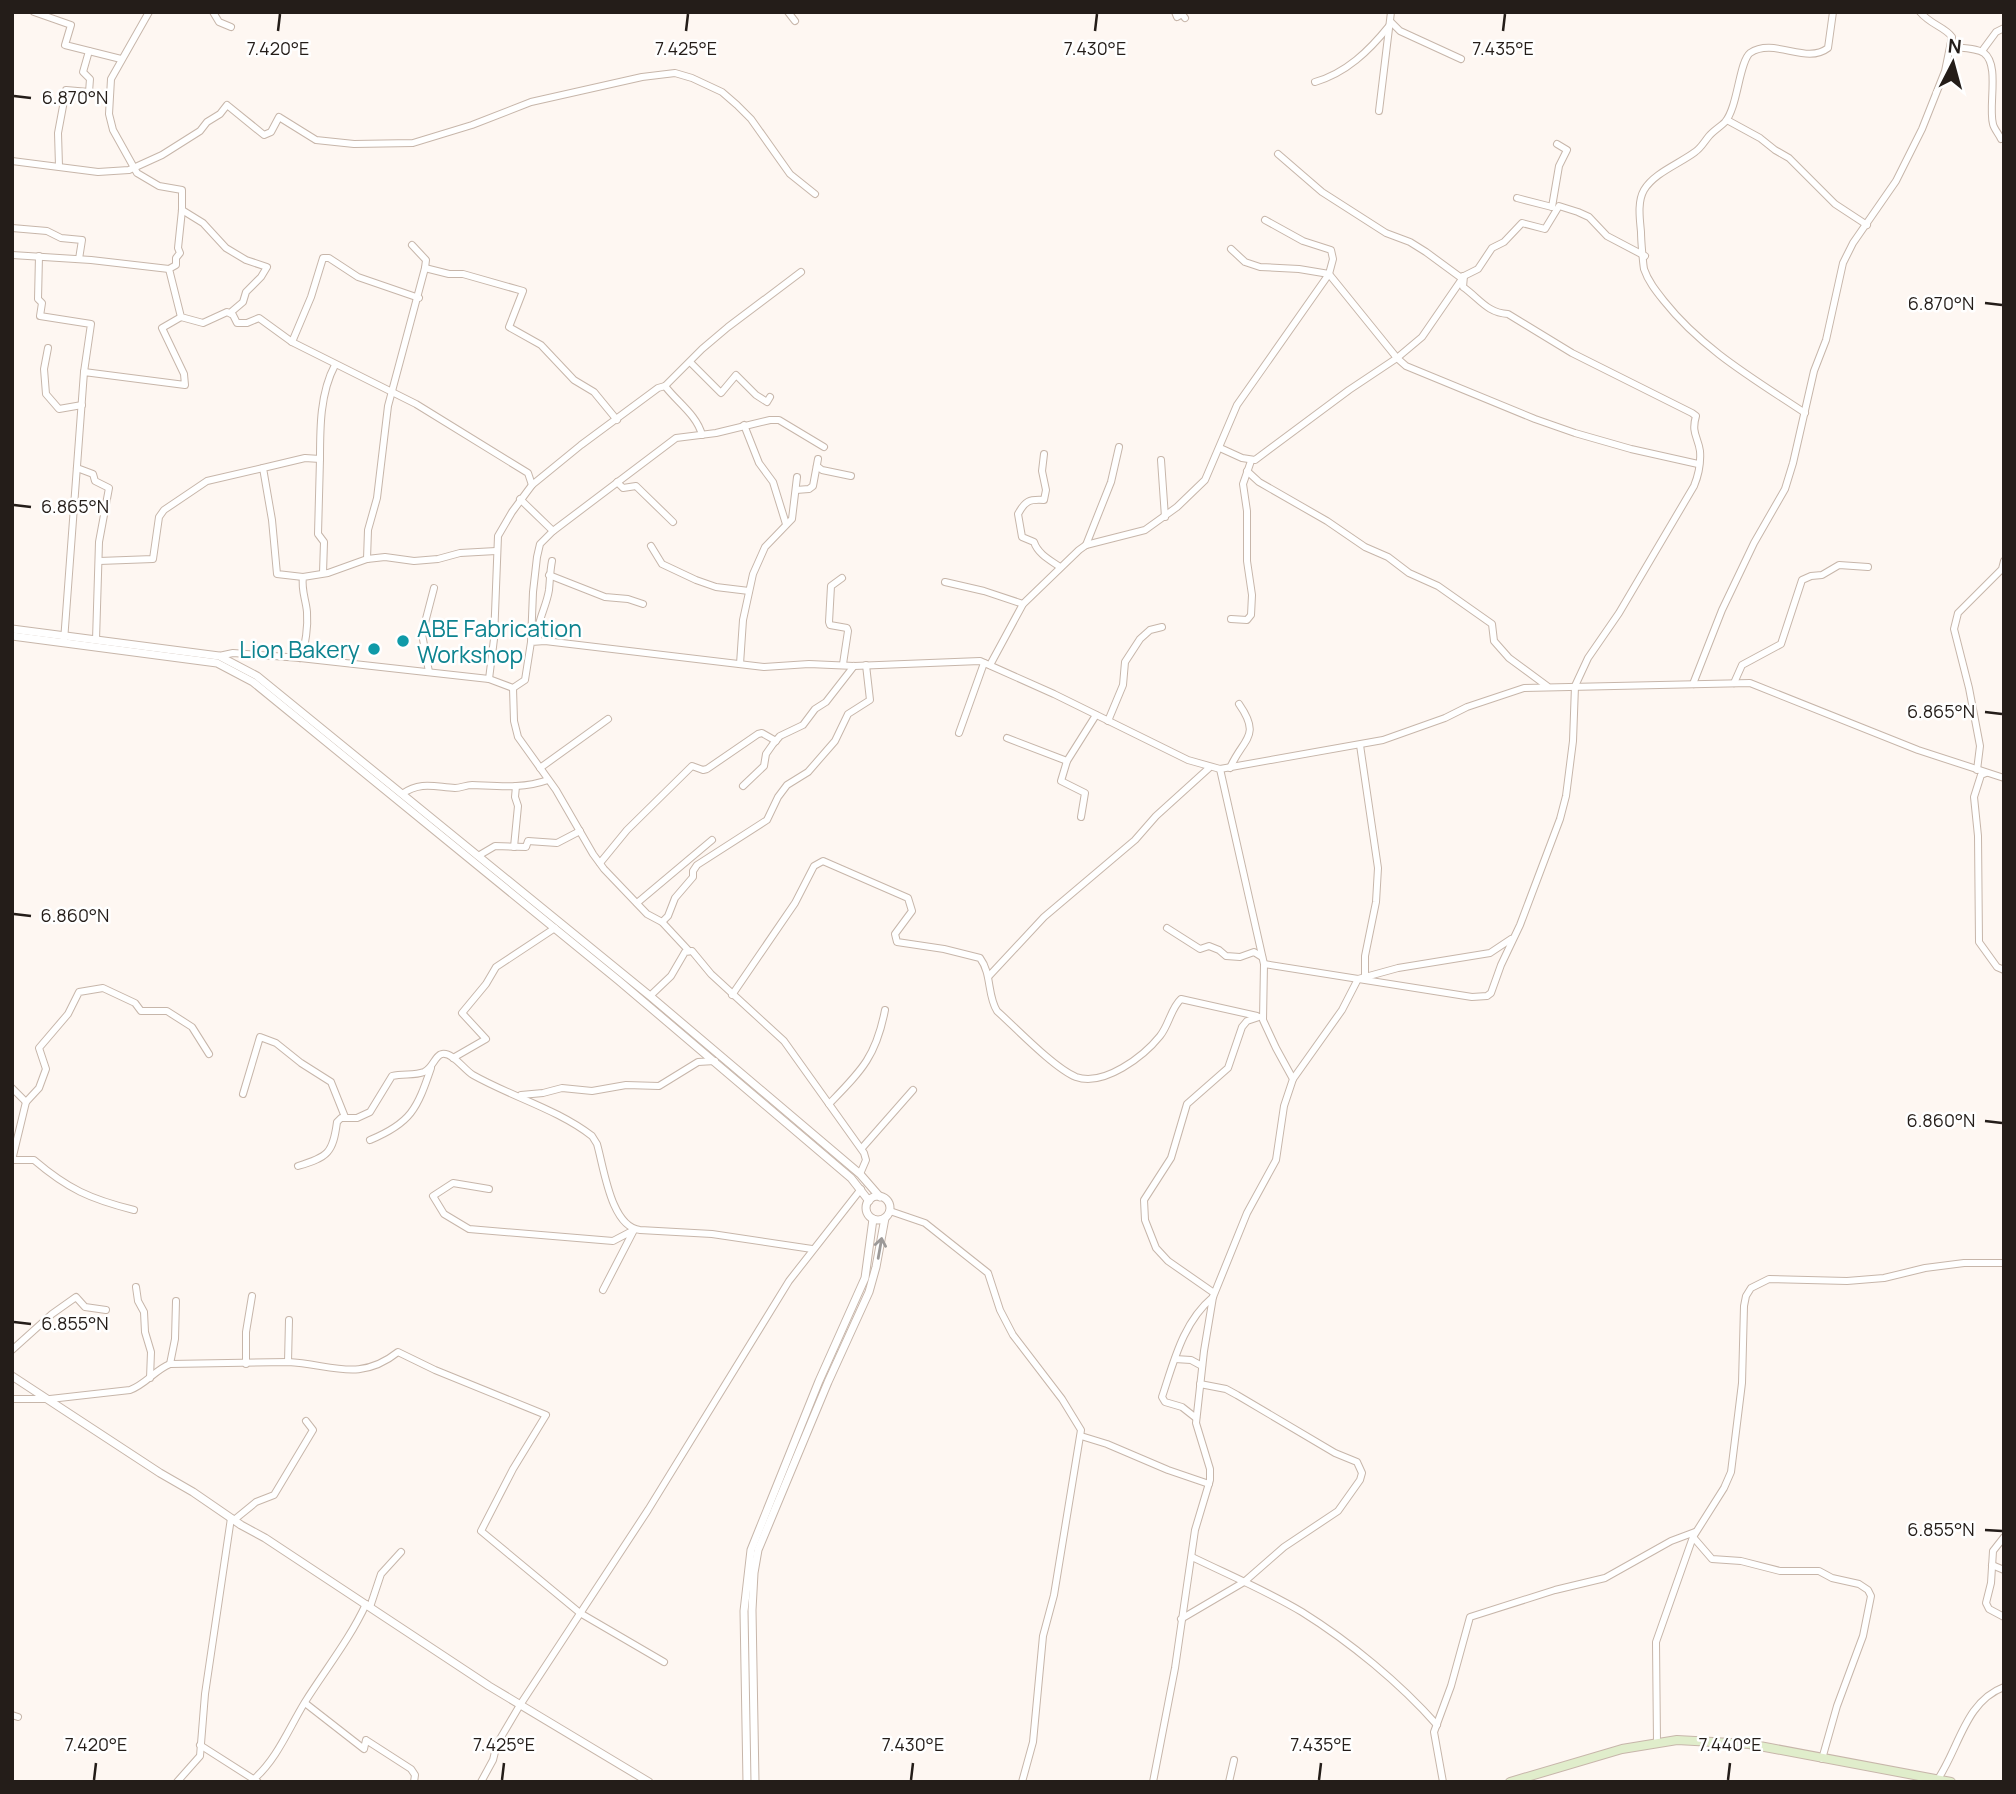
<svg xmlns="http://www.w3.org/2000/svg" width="2016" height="1794" font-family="Manrope,sans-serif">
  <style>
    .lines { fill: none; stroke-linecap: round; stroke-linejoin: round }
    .minor-casing { stroke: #c7b6aa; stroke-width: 8 }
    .tertiary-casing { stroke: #c7b6aa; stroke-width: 9 }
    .secondary-casing { stroke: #c7b6aa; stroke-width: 10 }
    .minor { stroke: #fff; stroke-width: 6 }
    .tertiary { stroke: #fff; stroke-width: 7 }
    .secondary { stroke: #e0edcb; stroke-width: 8 }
    .oneway { stroke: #9c9998 }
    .ticks { fill: none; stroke: #241d19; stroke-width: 2.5 }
    .culture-dot { fill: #0f9aa8; stroke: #fff; stroke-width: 2.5 }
    .labels { text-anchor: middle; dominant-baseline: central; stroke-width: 5; stroke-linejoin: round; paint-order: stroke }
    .culture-label { font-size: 23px; fill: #0d838f; stroke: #fff; text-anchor: start }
    .ticks-label { font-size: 18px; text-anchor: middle; fill: #241d19; stroke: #fff; stroke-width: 5; stroke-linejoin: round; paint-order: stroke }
  </style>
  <rect width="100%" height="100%" fill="#fef7f2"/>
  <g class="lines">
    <g class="minor-casing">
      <g id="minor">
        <polyline points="34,12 71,25 65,45 121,59"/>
        <polyline points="149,12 111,79 109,114 113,130 137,173 159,186 182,190 182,210 178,248 180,253 176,258 176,265 169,269 181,317 203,323 227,312 233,315 237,323 247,323 259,318 292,342 416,404 528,473 532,485 581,445 658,388 665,386 702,349 728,327 801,272"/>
        <polyline points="213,12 219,22 231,27"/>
        <polyline points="788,12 795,21"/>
        <polyline points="1175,12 1177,17 1182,14 1185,18"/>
        <polyline points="1391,22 1400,31 1461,59"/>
        <path d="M1952,47C1961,48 1977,48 1984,53C2000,65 1988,106 1993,124C1994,129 1999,134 2001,139"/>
        <polyline points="1982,51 1996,32 2004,28"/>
        <path d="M1315,82C1346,73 1369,51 1389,26"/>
        <polyline points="1379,111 1391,12"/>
        <polyline points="1727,120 1760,138 1775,150 1789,158 1835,204 1867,225"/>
        <polyline points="1278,154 1322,192 1386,233 1410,242 1426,252 1460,277 1464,276"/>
        <polyline points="12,161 98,172 129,170 162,155 200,131 207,122 220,114 227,105 264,135 271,132 279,117 316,140 354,144 413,143 472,125 531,102 642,77 675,73 692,78 722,92 737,105 751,119 790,174 815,194"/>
        <polyline points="59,166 58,133 66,90 89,92 90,79 83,72 89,51"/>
        <polyline points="1517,198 1552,207"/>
        <polyline points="1552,207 1559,166 1567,150 1557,144"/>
        <polyline points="182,210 203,223 226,248 246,260 267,267 261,277 246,292 243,302 230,313"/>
        <polyline points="12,228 47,231 61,238 82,240 79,259"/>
        <polyline points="1231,249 1245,262 1260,267 1299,269 1329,274 1397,358 1406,366 1535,419 1575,433 1631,449 1698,464"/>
        <polyline points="12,255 91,260 169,269"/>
        <polyline points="39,256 38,299 42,303 40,316 91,324 84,372"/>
        <polyline points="425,268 449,274 463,274 523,291 509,327 541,345 574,380 594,392 617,420"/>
        <polyline points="292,342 311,297 323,258 329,258 358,277 419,298"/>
        <polyline points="48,348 44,369 46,394 59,409 82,405"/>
        <polyline points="690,362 721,393 736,375 756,395 767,402 770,397"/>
        <path d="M665,386C677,402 697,415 702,435"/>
        <path d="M1805,413C1754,379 1702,349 1664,301C1656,291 1648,281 1644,269C1643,263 1641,240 1641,232C1640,220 1637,202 1644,190C1654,173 1679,164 1695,152C1701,148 1704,142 1709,136C1713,131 1720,127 1725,122C1738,107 1739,62 1750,53C1774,37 1806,65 1828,48L1833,12"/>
        <polyline points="744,425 759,463 773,482 786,524"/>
        <polyline points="1220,448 1242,458 1255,460 1349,390 1397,358 1422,337 1464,276 1478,269 1492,248 1504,242 1522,223 1545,229 1559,206 1578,212 1589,217 1607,236 1645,256"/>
        <path d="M1044,454L1042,471L1046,490L1044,500C1029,499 1025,501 1018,514L1022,537L1034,542C1038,554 1050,560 1060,567"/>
        <polyline points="320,459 318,534 324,542 323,573"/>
        <polyline points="1161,460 1165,517"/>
        <polyline points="817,466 822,470 851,476"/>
        <polyline points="77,468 93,474 95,481 109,488 99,542 96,640"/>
        <polyline points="1247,471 1259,482 1327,521 1365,547 1388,557 1409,573 1438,586 1492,624 1494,641 1509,658 1547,686"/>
        <polyline points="617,482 623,488 636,486 673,522"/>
        <polyline points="796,490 809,489 813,486 818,459"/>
        <polyline points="520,499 553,531"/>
        <polyline points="1086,545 1111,482 1119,447"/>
        <polyline points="651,546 662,564 696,580 716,587 749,591"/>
        <polyline points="367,559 368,530 377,498 388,406 425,268 426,260 412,245"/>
        <polyline points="99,561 153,559 159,517 164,510 207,481 263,468"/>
        <polyline points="549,575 605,597 628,599 643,604"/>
        <path d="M303,577L277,574L272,520L263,468L305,458L320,459C320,428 320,393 335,365"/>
        <polyline points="842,578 831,586 829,622 830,625 847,628 848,631 843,664"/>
        <polyline points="945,582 984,591 1023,604"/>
        <polyline points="1231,619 1247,620 1251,615 1252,595 1247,561 1247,511 1243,484 1251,461"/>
        <polyline points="64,641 84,372 185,385 184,374 162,328 181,317"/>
        <path d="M538,641C536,621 546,609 549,590C550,580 550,571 552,561"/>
        <polyline points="531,642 533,592 537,557 540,544 553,531 676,438 716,433 770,420 779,420 824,447"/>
        <polyline points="219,656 233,653 300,658 489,679 513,688 525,680 531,642 545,641 764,667 809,664 854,666 980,661 1054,694 1188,760 1220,769 1383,740 1445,718 1467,707 1524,688 1750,683 1918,750 2004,778"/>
        <path d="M300,658C306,645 308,626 307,612C306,600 301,590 303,577L328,573L367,559L385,557L414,561L438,559L460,553L496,551"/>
        <polyline points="740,664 743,620 753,574 765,547 792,519 797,477"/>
        <polyline points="990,665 1023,604 1079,550 1086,545 1145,530 1177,507 1205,480 1237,405 1329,274 1333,259 1331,250 1303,241 1265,220"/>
        <polyline points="429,672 422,634 434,588"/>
        <polyline points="489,679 494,639 498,536 512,512 532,485"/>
        <polyline points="1734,683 1742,665 1781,644 1802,580 1811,576 1822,575 1839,565 1868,567"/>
        <path d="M1693,684L1722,610L1754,543L1785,489L1793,463L1814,371L1826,340L1843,263L1853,243L1896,181L1922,129L1945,71L1952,37C1945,27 1931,25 1920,12"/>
        <polyline points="513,688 514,721 518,737 556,790 593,854 604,869 647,914 662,922 689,951"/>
        <polyline points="1108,721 1123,685 1125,662 1140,639 1150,630 1162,627"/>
        <polyline points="959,733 984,663"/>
        <polyline points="1007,738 1067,761"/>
        <polyline points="1360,745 1378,868 1376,902 1365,956 1365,976"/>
        <polyline points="540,768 608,719"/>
        <path d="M1230,768C1243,738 1262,737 1239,704"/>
        <polyline points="1977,770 1980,746 1969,688 1954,629 1958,613 2002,569 2004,561"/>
        <polyline points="1986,773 1981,775 1974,797 1978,836 1979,942 1997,967 2004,970"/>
        <polyline points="743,786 764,766 766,754 773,744 780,736 803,725 815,709 826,702 854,666"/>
        <path d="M402,794C421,781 435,787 455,788C461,788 466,785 472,785C499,786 522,789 548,780"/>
        <polyline points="1081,817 1085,793 1061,781 1067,761 1096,715"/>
        <polyline points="514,847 518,806 515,797 516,786"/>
        <polyline points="478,856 495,846 526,847 528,841 557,843 580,831"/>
        <polyline points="600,863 627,830 692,766 703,770 707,769 758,734 762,733 776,741"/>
        <polyline points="637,903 712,840"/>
        <polyline points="662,922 668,916 675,898 693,877 693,871 697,865 767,820 778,797 787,785 808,772 835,741 848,714 870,700 866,665"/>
        <polyline points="1167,928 1200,949 1209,946 1219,950 1226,956 1240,957 1254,952 1262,957"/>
        <path d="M1264,964L1472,997L1487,996L1491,993L1501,965L1520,925L1560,819L1566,796L1573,741L1575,686L1588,658L1619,613L1694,486C1699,474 1701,464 1700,451C1698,437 1691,433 1696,416L1692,413L1572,353L1508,314C1487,313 1479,298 1463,287L1464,276"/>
        <polyline points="989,976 1044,917 1135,840 1156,816 1209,768"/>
        <path d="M732,995L795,903L814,866L823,861L908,898L912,911L895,934L897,942L944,949L980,958C992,974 987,995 997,1011C1016,1028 1054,1068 1076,1077C1104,1087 1144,1056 1160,1036C1169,1025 1171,1008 1181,999L1257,1016"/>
        <polyline points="650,996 671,976 685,952 692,951 711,974 784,1041 864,1153 866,1160 860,1174"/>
        <polyline points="453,1058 486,1039 462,1013 486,984 496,967 555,928"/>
        <polyline points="1293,1079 1342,1010 1358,979 1398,968 1490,953 1511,939"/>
        <polyline points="12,1088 26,1102"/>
        <polyline points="243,1094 260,1037 276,1043 301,1063 331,1082 345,1117"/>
        <polyline points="521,1095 543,1093 562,1088 592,1091 626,1085 659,1086 698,1062 715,1061"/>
        <path d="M829,1104C861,1071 876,1057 885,1010"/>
        <path d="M370,1140C411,1123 417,1109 431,1068"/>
        <polyline points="862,1148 913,1090"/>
        <polyline points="12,1160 26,1102 39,1088 46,1069 39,1048 68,1014 79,992 103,988 135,1003 141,1011 167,1011 192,1027 209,1054"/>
        <path d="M12,1160H34C68,1189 90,1199 134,1210"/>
        <path d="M298,1166C328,1157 333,1153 337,1122L341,1118H357L370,1112L392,1076C403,1073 414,1076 424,1072C433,1068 435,1055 442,1054C453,1052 464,1070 473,1075C512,1097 557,1109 592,1136L597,1144C604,1168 611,1227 640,1230L712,1234L812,1249"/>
        <polyline points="489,1189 453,1183 433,1196 444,1214 469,1229 613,1241 634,1230 603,1290"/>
        <polyline points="890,1211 925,1223 988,1273 1000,1310 1013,1335 1062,1399 1081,1430 1054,1595 1043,1636 1033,1742 1022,1782"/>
        <polyline points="136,1287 138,1301 144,1312 145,1332 151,1352 150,1378"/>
        <polyline points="1214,1293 1168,1261 1156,1248 1145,1220 1144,1200 1171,1158 1187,1104 1228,1068 1242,1027 1247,1021 1259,1017"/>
        <polyline points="12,1350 52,1314 76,1297 85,1307 106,1310"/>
        <polyline points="1175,1359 1191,1360 1202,1366"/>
        <polyline points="288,1362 289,1320"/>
        <polyline points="170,1364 175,1339 176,1301"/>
        <polyline points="246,1364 246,1332 252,1296"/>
        <path d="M12,1399H50L130,1390C146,1384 155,1370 170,1364L288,1362C331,1364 359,1383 398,1352L435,1370L546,1415L513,1469L481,1531L580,1613L664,1662"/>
        <path d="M1196,1418L1182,1407L1165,1402L1162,1397C1174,1361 1183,1322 1213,1297"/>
        <polyline points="1081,1436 1107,1444 1168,1470 1209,1484"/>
        <polyline points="234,1520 256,1502 274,1495 313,1430 306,1421"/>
        <polyline points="1693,1537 1712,1559 1741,1561 1780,1571 1819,1571 1832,1578 1859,1584 1868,1590 1871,1596 1863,1636 1837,1706 1822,1759"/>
        <polyline points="2004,1537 1993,1551 1991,1583 1986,1603 1989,1609 2004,1617"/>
        <path d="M1192,1557C1229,1575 1267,1591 1302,1612C1350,1642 1400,1683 1437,1725"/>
        <polyline points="1992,1565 2004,1570"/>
        <polyline points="370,1607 381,1574 401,1552"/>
        <polyline points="1181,1619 1244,1582 1284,1547 1338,1511 1360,1480 1362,1473 1357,1462 1335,1453 1237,1395 1226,1389 1200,1384"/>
        <polyline points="305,1703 364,1749 366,1740 411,1769 415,1775 414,1782"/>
        <polyline points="12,1715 18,1717"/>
        <polyline points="1657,1743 1656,1642 1693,1537 1724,1488 1731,1472 1742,1383 1744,1306 1746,1296 1751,1288 1769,1279 1847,1281 1884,1278 1925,1268 1964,1263 2004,1263"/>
        <polyline points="200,1745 258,1782"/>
        <path d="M254,1779C277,1759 289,1728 305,1702C325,1670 350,1639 366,1604"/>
        <polyline points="177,1782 200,1756 205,1694 231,1518"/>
        <polyline points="481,1782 493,1760 497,1744 520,1705 648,1510 789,1281 861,1189"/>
        <polyline points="1153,1782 1175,1668 1195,1530 1210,1480 1210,1469 1196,1423 1204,1351 1213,1297 1247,1213 1276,1160 1284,1106 1293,1079 1276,1048 1263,1020 1264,964 1220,769"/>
        <polyline points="1229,1782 1234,1760"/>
        <polyline points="1443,1782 1434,1732 1451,1686 1470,1617 1555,1590 1605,1578 1671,1541 1695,1532"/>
        <path d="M1936,1782C1959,1750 1964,1702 2004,1687"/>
      </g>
    </g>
    <g class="tertiary-casing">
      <g id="tertiary">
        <polyline points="12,629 219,656 257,676 650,996 860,1174 880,1197"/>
        <polyline points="12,636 217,663 253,682 618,980 851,1178 869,1201"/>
        <circle cx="878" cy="1208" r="12"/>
        <polyline points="12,1376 160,1473 193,1492 241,1525 265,1538 489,1686 649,1782"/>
        <polyline points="747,1782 744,1611 751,1550 819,1381 865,1278 873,1219"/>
        <polyline points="755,1782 752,1610 754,1573 758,1550 828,1382 869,1292 876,1267 885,1218"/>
      </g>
    </g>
    <g class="secondary-casing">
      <polyline id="secondary" points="1510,1782 1622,1749 1677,1740 1749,1744 1951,1782"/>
    </g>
    <use href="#minor" class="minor"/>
    <use href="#tertiary" class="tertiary"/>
    <use href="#secondary" class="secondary"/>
  </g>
  <defs><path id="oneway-shaft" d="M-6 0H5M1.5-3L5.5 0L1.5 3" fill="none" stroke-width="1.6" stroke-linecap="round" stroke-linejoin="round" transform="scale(1.75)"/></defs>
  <use class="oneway" href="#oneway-shaft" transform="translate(880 1248) rotate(-80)"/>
  <path class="ticks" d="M278,31L280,14M686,31L688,14M1095,31L1097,14M1503,31L1505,14M14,96L31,98M1985,303L2002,305M14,505L31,507M1985,712L2002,714M14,914L31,916M1985,1121L2002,1123M14,1322L31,1324M1985,1530L2002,1531M94,1780L96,1763M502,1780L504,1763M911,1780L913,1763M1319,1780L1321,1763M1728,1780L1730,1763"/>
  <g class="culture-dot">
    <circle cx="403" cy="641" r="7"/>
    <circle cx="374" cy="649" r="7"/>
  </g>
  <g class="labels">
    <g class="culture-label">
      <text x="417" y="628">ABE Fabrication<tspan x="417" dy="26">Workshop</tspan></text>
      <text x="360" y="649" text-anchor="end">Lion Bakery</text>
    </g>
  </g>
  <g class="ticks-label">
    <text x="278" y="55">7.420°E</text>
    <text x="686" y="55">7.425°E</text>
    <text x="1095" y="55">7.430°E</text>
    <text x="1503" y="55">7.435°E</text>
    <text x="75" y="104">6.870°N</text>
    <text x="1941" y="310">6.870°N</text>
    <text x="75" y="513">6.865°N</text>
    <text x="1941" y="718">6.865°N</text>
    <text x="75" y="922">6.860°N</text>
    <text x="1941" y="1127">6.860°N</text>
    <text x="75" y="1330">6.855°N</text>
    <text x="1941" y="1536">6.855°N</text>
    <text x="96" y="1751">7.420°E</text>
    <text x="504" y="1751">7.425°E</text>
    <text x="913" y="1751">7.430°E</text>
    <text x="1321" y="1751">7.435°E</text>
    <text x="1730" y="1751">7.440°E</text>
  </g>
  <rect width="2016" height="1794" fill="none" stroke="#241d19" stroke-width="28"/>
  <g transform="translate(1953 63) rotate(6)" stroke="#ffffff" stroke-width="5" paint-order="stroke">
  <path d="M0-5L12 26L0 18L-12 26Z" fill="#241d19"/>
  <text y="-10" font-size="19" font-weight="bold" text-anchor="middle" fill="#241d19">N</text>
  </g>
</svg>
